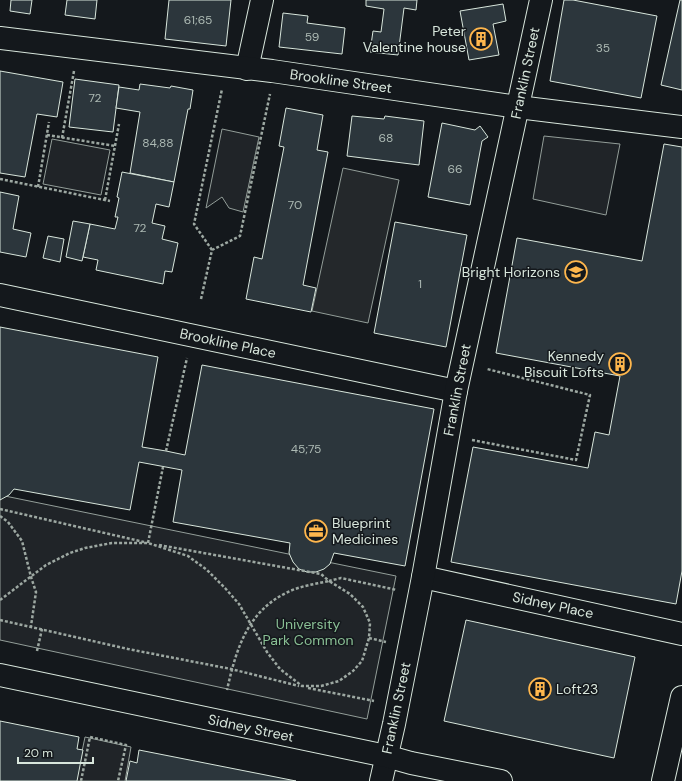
<svg xmlns="http://www.w3.org/2000/svg" width="682" height="781" font-family="'DM Sans',sans-serif">
  <style>
    .green { fill: #202428; stroke: #939e99 }
    .parking { fill: #24282b; stroke: #939e99 }
    .building { fill: #2c363c; stroke: #d8e6dc }
    .lines { fill: none; stroke-linecap: round; stroke-linejoin: round }
    .minor-casing { stroke: #d8e6dc; stroke-width: 24 }
    .primary-casing { stroke: #d8e6dc; stroke-width: 24 }
    .path { stroke: #9da8a2; stroke-width: 2.5; stroke-dasharray: 3 2; stroke-linecap: butt }
    .minor { stroke: #14181c; stroke-width: 22 }
    .primary { stroke: #14181c; stroke-width: 22 }
    .labels { text-anchor: middle; dominant-baseline: central; stroke-width: 3; stroke-linejoin: round; paint-order: stroke }
    .number-label { font-size: 12px; fill: #adbab4 }
    .poi-label { font-size: 14px; fill: #d8e6dc; stroke: #14181c; text-anchor: end }
    .street-label { font-size: 14px; fill: #d8e6dc; stroke: #14181c }
    .park-label { font-size: 14px; fill: #8ac095; stroke: #14181c }
  </style>
  <rect width="100%" height="100%" fill="#14181c"/>
  <g class="green">
    <polygon points="222,129 259,137 243,212 229,208 222,197 206,208"/>
    <polygon points="544,136 620,144 606,215 533,199"/>
    <polygon points="52,139 110,150 101,195 43,184"/>
    <polygon points="0,495 396,576 367,719 0,640"/>
    <polygon points="85,737 131,747 125,781 76,781"/>
  </g>
  <polygon class="parking" points="343,168 399,180 368,323 312,311"/>
  <g class="building">
    <polygon points="11,0 32,0 30,14 10,11"/>
    <polygon points="67,0 97,0 95,19 65,15"/>
    <polygon points="169,0 231,0 226,46 165,39"/>
    <polygon points="366,0 417,0 416,10 404,8 398,55 370,52 373,31 381,32 384,9 366,6"/>
    <polygon points="564,0 573,0 657,16 641,98 550,81"/>
    <polygon points="680,0 682,0 682,90 661,85"/>
    <polygon points="503,4 506,21 493,24 499,55 469,60 460,11"/>
    <polygon points="283,13 308,16 307,23 345,28 342,54 279,47"/>
    <polygon points="0,71 63,82 57,117 37,114 25,177 0,173"/>
    <polygon points="75,79 119,85 113,132 69,127"/>
    <polygon points="140,84 170,88 171,86 193,90 190,109 188,109 174,182 130,173 140,112 116,108 119,87 139,90"/>
    <polygon points="286,108 323,115 317,150 328,152 303,285 316,288 311,312 246,299 254,257 262,259 284,147 279,146"/>
    <polygon points="352,116 384,119 385,116 424,121 419,165 347,156"/>
    <polygon points="442,123 475,130 480,126 488,137 482,141 470,205 428,197"/>
    <polygon points="664,144 682,147 682,571 676,604 451,562 473,447 588,468 595,432 609,435 620,376 496,353 517,238 642,261"/>
    <polygon points="122,172 174,182 169,207 156,204 152,223 165,226 162,239 178,243 172,272 165,271 163,284 96,270 98,260 83,257 90,224 115,229 118,217 115,217 119,198 117,197"/>
    <polygon points="0,192 19,196 13,229 31,233 26,257 0,252"/>
    <polygon points="73,221 90,224 82,261 66,257"/>
    <polygon points="395,222 467,235 446,347 374,333"/>
    <polygon points="48,236 64,239 60,262 43,258"/>
    <polygon points="0,327 158,357 142,447 166,451 185,455 202,365 434,409 405,566 334,553 330,564 324,569 316,572 307,572 299,569 293,562 289,553 290,543 173,522 182,470 139,462 130,510 14,489 9,495 0,500"/>
    <polygon points="466,620 635,657 614,758 444,721"/>
    <polygon points="0,721 79,737 77,749 83,750 77,781 0,781"/>
    <polygon points="139,750 296,781 126,781 130,761 137,763"/>
  </g>
  <g class="lines">
    <g class="minor-casing">
      <g id="minor">
        <polyline points="247,69 262,0"/>
        <polyline points="0,295 456,391"/>
        <polyline points="423,577 682,634"/>
        <polyline points="381,781 394,724 423,577 456,391 541,0"/>
        <polyline points="663,781 682,697"/>
      </g>
    </g>
    <g class="primary-casing">
      <g id="primary">
        <polyline points="0,38 272,71 518,107 682,127"/>
        <polyline points="0,675 386,756 411,763 501,781"/>
      </g>
    </g>
    <g class="path">
      <polyline points="47,135 115,146"/>
      <polyline points="62,138 74,71"/>
      <polyline points="0,179 110,201"/>
      <polyline points="38,187 49,122"/>
      <polyline points="105,200 119,124"/>
      <polyline points="212,250 194,224 222,89"/>
      <polyline points="201,299 212,250 240,236 270,94"/>
      <polyline points="472,440 576,460 590,395 487,369"/>
      <polyline points="166,451 187,358"/>
      <polyline points="0,509 144,542"/>
      <polyline points="0,516 8,522 22,541 31,577 36,592 31,626"/>
      <polyline points="148,543 163,467"/>
      <polyline points="159,545 321,574 329,581 341,578 397,590"/>
      <path d="M0,600L46,565L70,553L85,548L112,543H148L188,556L207,570L225,588L239,604L267,652L280,669L302,686H321L339,681L353,671L362,661L369,638L370,623L363,607L350,594L329,581C315,584 300,586 288,592C247,611 236,650 227,690"/>
      <polyline points="0,620 128,649 231,669 299,686"/>
      <polyline points="369,638 386,642"/>
      <polyline points="37,651 42,629"/>
      <polyline points="308,688 374,701"/>
      <polyline points="81,781 90,737 126,745 118,781"/>
    </g>
    <use href="#minor" class="minor"/>
    <use href="#primary" class="primary"/>
  </g>
  <defs>
    <g id="building-ring" transform="scale(1.15)"><circle r="9.5" fill="#14181c" stroke="#ffb74d" stroke-width="1.5"/><path d="M-4-6H4V6H1V3H-1V6H-4ZM-2.5-4.3h1.7v1.8h-1.7ZM.8-4.3h1.7v1.8H.8ZM-2.5-1h1.7V.8h-1.7ZM.8-1h1.7V.8H.8Z" fill="#ffb74d"/></g>
    <g id="school-ring" transform="scale(1.15)"><circle r="9.5" fill="#14181c" stroke="#ffb74d" stroke-width="1.5"/><path d="M0-5L7-2L0 1L-7-2ZM-4 1L0 2.5L4 1V4Q0 6-4 4Z" fill="#ffb74d"/></g>
    <g id="office-ring" transform="scale(1.15)"><circle r="9.5" fill="#14181c" stroke="#ffb74d" stroke-width="1.5"/><path d="M-6-3h4V-5.5h4V-3h4V5H-6ZM-1-4.5V-3h2v-1.5ZM-6 0V1H6V0Z" fill="#ffb74d"/></g>
  </defs>
  <g fill-rule="evenodd">
    <use href="#building-ring" x="481" y="39"/>
    <use href="#school-ring" x="576" y="272"/>
    <use href="#building-ring" x="620" y="364"/>
    <use href="#office-ring" x="316" y="531"/>
    <use href="#building-ring" x="540" y="689"/>
  </g>
  <g class="labels">
    <g class="number-label">
      <text x="198" y="20">61;65</text>
      <text x="312" y="37">59</text>
      <text x="603" y="48">35</text>
      <text x="95" y="98">72</text>
      <text x="386" y="138">68</text>
      <text x="158" y="143">84,88</text>
      <text x="455" y="169">66</text>
      <text x="295" y="205">70</text>
      <text x="140" y="228">72</text>
      <text x="420" y="284">1</text>
      <text x="306" y="449">45;75</text>
    </g>
    <g class="poi-label">
      <text x="466" y="31">Peter<tspan x="466" dy="16">Valentine house</tspan></text>
      <text x="560" y="272">Bright Horizons</text>
      <text x="604" y="356">Kennedy<tspan x="604" dy="16">Biscuit Lofts</tspan></text>
      <text x="332" y="523" text-anchor="start">Blueprint<tspan x="332" dy="16">Medicines</tspan></text>
      <text x="556" y="689" text-anchor="start">Loft23</text>
    </g>
    <g class="street-label">
      <text transform="translate(525 73) rotate(-78)">Franklin Street</text>
      <text transform="translate(341 81) rotate(8)">Brookline Street</text>
      <text transform="translate(228 343) rotate(12)">Brookline Place</text>
      <text transform="translate(457 390) rotate(-79)">Franklin Street</text>
      <text transform="translate(553 605) rotate(12)">Sidney Place</text>
      <text transform="translate(396 708) rotate(-78)">Franklin Street</text>
      <text transform="translate(251 728) rotate(12)">Sidney Street</text>
    </g>
    <g class="park-label">
      <text x="308" y="624">University<tspan x="308" dy="16">Park Common</tspan></text>
    </g>
  </g>
  <path d="M18 757v6h75v-6" fill="none" stroke="#d8e6dc" stroke-width="2"/>
  <text x="24" y="757" font-size="12" fill="#d8e6dc" stroke="#14181c" stroke-width="3" paint-order="stroke">20 m</text>
</svg>
